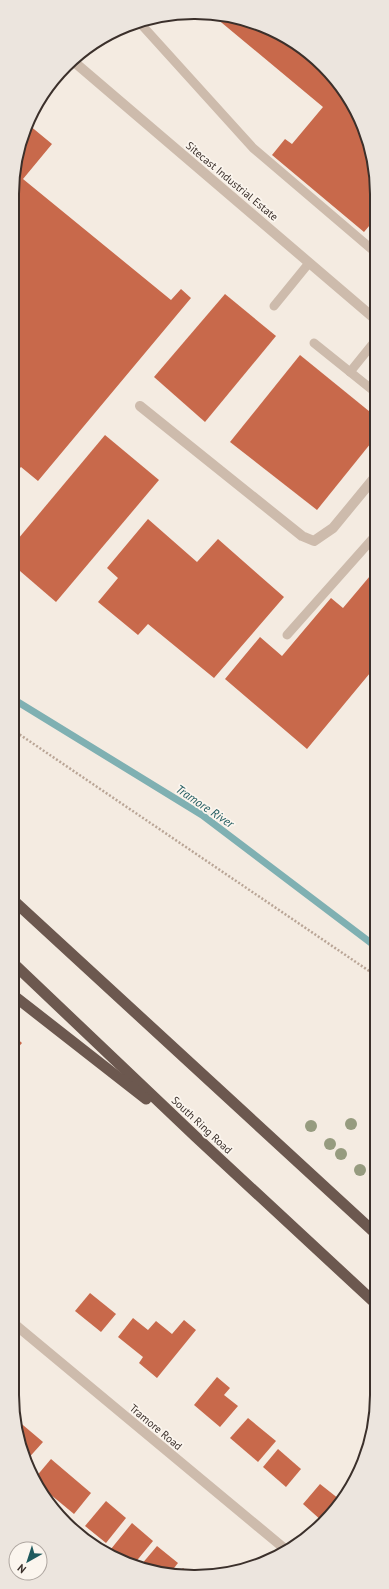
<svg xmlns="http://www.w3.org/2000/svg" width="389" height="1589" font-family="'PT Sans',sans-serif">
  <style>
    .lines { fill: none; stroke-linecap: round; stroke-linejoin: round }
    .stream { stroke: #7fb0b2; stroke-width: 7 }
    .building { fill: #c8694b }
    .path { stroke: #b9a596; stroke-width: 2.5; stroke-dasharray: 2 2; stroke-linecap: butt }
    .service { stroke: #cdbbac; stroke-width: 9 }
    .minor { stroke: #cdbbac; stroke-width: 10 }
    .tertiary { stroke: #cdbbac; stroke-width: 10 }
    .trunk { stroke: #6c584f; stroke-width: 11 }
    .tree { fill: #969b7f }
    .labels { text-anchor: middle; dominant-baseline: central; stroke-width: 3.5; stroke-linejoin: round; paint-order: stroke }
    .street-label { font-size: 11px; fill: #3b302b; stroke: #fbf5ee }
    .water-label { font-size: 12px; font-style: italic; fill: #1f5a5e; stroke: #fbf5ee }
    .rim { fill: none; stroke: #3b302b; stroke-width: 2 }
  </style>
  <rect width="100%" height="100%" fill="#f4ebe1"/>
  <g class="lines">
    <polyline class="stream" points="13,699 202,815 375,946"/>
  </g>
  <g class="building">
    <polygon points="220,14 275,31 324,66 358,114 375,171 375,219 364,232 272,155 285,139 292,144 323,107 216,18"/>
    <polygon points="29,125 52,144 23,179 171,300 181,289 191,298 38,481 21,467 14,474 13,473 14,170"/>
    <polygon points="225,294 276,336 205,422 154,377"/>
    <polygon points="300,355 375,416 375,438 317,510 230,442"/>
    <polygon points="105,435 159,480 56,602 13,565 13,545"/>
    <polygon points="148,519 197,562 218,539 284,597 214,678 148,624 138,635 98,602 118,578 107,568"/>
    <polygon points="375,570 375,667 307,749 225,679 260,637 282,656 331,598 343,608"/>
    <polygon points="12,1034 22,1043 14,1052 12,1051"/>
    <polygon points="90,1293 116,1314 101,1332 75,1311"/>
    <polygon points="133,1318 148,1330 156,1321 172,1334 184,1320 196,1330 157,1378 139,1363 143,1357 118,1337"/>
    <polygon points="217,1377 230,1388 224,1395 238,1406 220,1427 194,1405"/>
    <polygon points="248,1418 276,1441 258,1462 230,1438"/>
    <polygon points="17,1420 43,1442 25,1462 24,1456"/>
    <polygon points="278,1449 301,1469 286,1487 263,1467"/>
    <polygon points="51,1459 91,1493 74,1514 39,1485 35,1478"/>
    <polygon points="320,1484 339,1499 342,1496 343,1497 322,1521 303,1504"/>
    <polygon points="106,1501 126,1518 106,1543 85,1526"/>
    <polygon points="132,1523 153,1541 134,1564 127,1562 111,1549"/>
    <polygon points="157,1546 178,1563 170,1573 141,1565"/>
    <polygon points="183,1568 192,1576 182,1577 177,1575"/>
  </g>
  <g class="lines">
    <polyline class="path" points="13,730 375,975"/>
    <g class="service">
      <polyline points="139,22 253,148 375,252"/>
      <polyline points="274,306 309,263"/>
      <polyline points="314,343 375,392"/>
      <polyline points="350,372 375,341"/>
      <polyline points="287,635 375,536"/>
    </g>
    <g class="minor">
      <polyline points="73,61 375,319"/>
      <polyline points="140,406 302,536 314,541 333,528 375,477"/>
    </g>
    <polyline class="tertiary" points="12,1322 285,1549"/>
    <g class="trunk">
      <polyline points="13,900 375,1233"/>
      <polyline points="13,963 196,1137 375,1303"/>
      <polyline points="13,995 146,1099"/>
    </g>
  </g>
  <g class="tree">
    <circle cx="351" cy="1124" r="6"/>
    <circle cx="311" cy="1126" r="6"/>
    <circle cx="330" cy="1144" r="6"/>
    <circle cx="341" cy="1154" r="6"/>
    <circle cx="360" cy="1170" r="6"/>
  </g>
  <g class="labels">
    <g class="street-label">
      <text transform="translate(232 181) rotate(40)">Sitecast Industrial Estate</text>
      <text transform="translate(202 1125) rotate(43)">South Ring Road</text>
      <text transform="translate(156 1427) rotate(40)">Tramore Road</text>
    </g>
    <g class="water-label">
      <text transform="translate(205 806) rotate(34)">Tramore River</text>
    </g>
  </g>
  <path d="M0 0H389V1589H0ZM194 19H195A175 175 0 0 1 370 194V1395A175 175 0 0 1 195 1570H194A175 175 0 0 1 19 1395V194A175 175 0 0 1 194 19Z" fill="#ece5de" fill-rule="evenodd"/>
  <path class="rim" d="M194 19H195A175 175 0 0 1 370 194V1395A175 175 0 0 1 195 1570H194A175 175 0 0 1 19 1395V194A175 175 0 0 1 194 19Z"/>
  <g transform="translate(28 1561) rotate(219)"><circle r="19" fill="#fbf5ee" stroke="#aea6a0"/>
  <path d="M0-3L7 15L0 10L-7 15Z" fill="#1f5a5e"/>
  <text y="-6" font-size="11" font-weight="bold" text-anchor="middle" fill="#3b302b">N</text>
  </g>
</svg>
